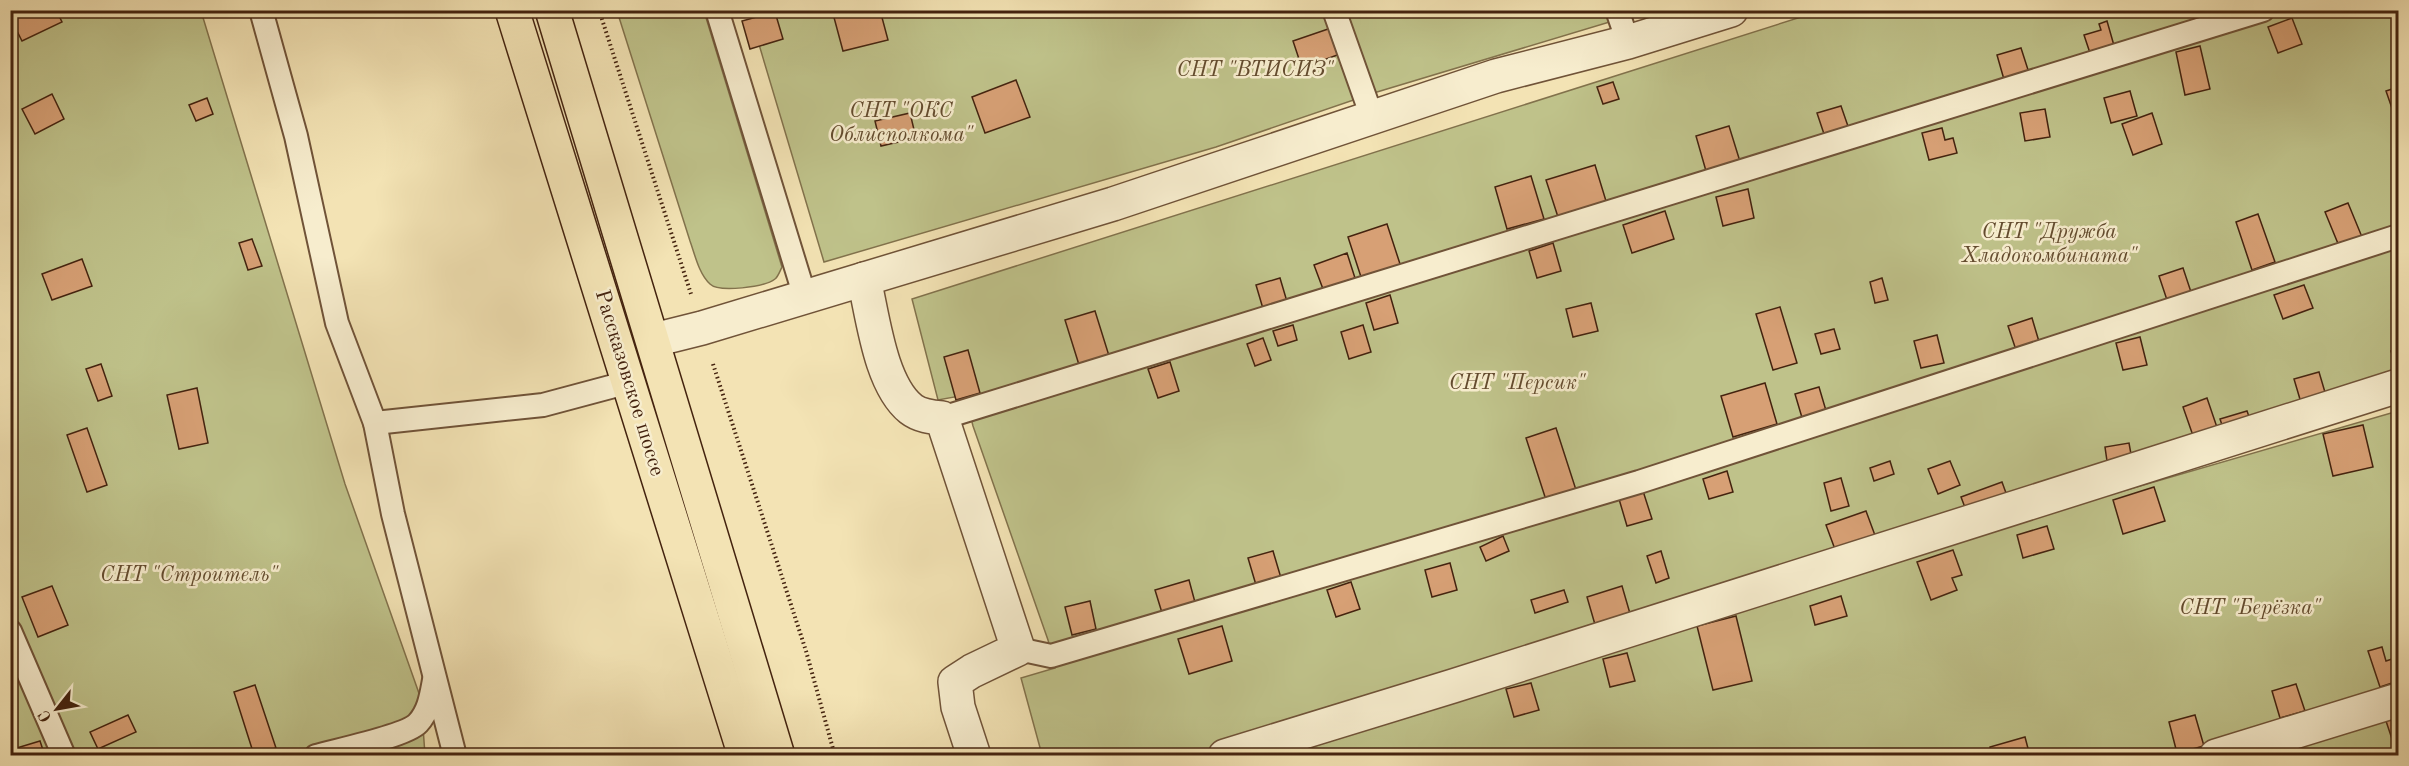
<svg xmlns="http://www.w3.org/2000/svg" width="2409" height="766" font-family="'Old Standard TT',serif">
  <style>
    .green { fill: #bfc28a; stroke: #82724c; stroke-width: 1.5 }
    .building { fill: #d7a075; stroke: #44230f; stroke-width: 1.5 }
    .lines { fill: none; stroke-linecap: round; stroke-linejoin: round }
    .service-casing { stroke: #705338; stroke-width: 26 }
    .minor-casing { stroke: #705338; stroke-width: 36 }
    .primary-casing { stroke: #44230f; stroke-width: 36 }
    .path { stroke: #44230f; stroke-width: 4; stroke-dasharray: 1.5 3; stroke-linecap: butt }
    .service { stroke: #f7edce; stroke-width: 22 }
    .minor { stroke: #f7edce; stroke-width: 33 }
    .primary { stroke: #f3e3b4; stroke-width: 33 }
    .labels { text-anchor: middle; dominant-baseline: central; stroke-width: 5; stroke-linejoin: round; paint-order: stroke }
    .park-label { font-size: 21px; font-style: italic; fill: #634b2e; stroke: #f7edce }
    .street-label { font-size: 21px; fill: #44230f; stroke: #f7edce }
  </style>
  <rect width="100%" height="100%" fill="#f3e3b4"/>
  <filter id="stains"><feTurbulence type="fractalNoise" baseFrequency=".00333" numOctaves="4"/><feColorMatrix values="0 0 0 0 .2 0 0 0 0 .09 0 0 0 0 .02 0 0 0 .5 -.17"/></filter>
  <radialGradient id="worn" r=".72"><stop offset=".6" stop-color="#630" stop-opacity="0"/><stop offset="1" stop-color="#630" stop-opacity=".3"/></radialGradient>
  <g class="green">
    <polygon points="10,11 201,11 345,484 421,699 425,755 11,755"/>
    <path d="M617,11H704L782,267C780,271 778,277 775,279C765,287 719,293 710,284C699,274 695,255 690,241Z"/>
    <polygon points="749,11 1646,11 1377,92 1216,147 824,262"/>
    <polygon points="1820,11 2398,11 2398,379 1204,755 1042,755 1021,678 1055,668 1048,640 973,426 965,395 938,400 912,299"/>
    <polygon points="2398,411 2398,755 1284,756 1896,557"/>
  </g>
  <g class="building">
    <polygon points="10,10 56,10 62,22 22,41 10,17"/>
    <polygon points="832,10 880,10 888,40 843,51"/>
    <polygon points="775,12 783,39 750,49 742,21"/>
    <polygon points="2292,18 2302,44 2278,53 2268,27"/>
    <polygon points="2107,21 2115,49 2091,56 2084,35 2101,30 2099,24"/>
    <polygon points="1331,28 1340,54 1302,68 1293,41"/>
    <polygon points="2200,46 2210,89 2185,95 2176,52"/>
    <polygon points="2021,48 2030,76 2005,83 1997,55"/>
    <polygon points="1016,80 1030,117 985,133 972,97"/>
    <polygon points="1613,82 1619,99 1603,104 1597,87"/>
    <polygon points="2398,87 2398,119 2396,120 2386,91"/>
    <polygon points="2130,91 2137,116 2111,123 2104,98"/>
    <polygon points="52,94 64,119 35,134 22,109"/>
    <polygon points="207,98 213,114 196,121 189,105"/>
    <polygon points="1841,106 1850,132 1826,140 1817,113"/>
    <polygon points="2045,109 2050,137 2025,141 2020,113"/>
    <polygon points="910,113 916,138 881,146 875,121"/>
    <polygon points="2152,113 2162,144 2133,155 2122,124"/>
    <polygon points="1729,126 1742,168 1708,178 1696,136"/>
    <polygon points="1942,128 1945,140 1953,138 1957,153 1929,160 1922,133"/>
    <polygon points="1595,165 1606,201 1558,217 1546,180"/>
    <polygon points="1531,176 1544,219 1507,229 1495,187"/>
    <polygon points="1748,189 1754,218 1723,226 1716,197"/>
    <polygon points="2348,203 2362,237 2339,246 2325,212"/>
    <polygon points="1665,211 1674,239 1632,253 1623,225"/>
    <polygon points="2258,214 2275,262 2252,270 2236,222"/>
    <polygon points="1387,224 1401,267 1362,280 1348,237"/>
    <polygon points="252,239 262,266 248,270 239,243"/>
    <polygon points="1553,243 1561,271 1537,278 1529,251"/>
    <polygon points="1347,253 1355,278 1323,289 1314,265"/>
    <polygon points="82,259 92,286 52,300 42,274"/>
    <polygon points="2183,268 2192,295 2168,303 2159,276"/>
    <polygon points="1280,278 1288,305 1264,312 1256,285"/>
    <polygon points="1882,278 1888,300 1875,303 1870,282"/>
    <polygon points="2304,285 2313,308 2283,319 2274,295"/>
    <polygon points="1390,295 1398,323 1374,330 1366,303"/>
    <polygon points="1591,303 1598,331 1573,337 1566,309"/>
    <polygon points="1780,307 1797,363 1773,370 1756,314"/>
    <polygon points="1095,311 1110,359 1080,368 1065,320"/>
    <polygon points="2032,318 2040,345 2017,353 2008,326"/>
    <polygon points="1293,325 1297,340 1278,346 1273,331"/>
    <polygon points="1363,325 1371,352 1349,359 1341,332"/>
    <polygon points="1834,329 1840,349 1821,354 1815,334"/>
    <polygon points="1937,335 1944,363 1921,368 1914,341"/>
    <polygon points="2140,337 2147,365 2123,370 2116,343"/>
    <polygon points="1263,338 1271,360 1255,366 1247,344"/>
    <polygon points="2398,349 2398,375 2391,351"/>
    <polygon points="968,350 980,393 956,400 944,357"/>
    <polygon points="1170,362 1179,391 1158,398 1148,369"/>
    <polygon points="101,364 112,396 98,401 86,369"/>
    <polygon points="2319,372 2327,399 2302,406 2294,379"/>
    <polygon points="1765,383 1777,424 1733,437 1721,396"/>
    <polygon points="1819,387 1827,414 1803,421 1795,394"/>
    <polygon points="197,388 208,443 179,449 167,395"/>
    <polygon points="2207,398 2222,442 2198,450 2183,407"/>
    <polygon points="2247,411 2251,422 2224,431 2220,419"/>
    <polygon points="2363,425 2373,467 2333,476 2323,434"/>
    <polygon points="87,428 107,485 87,492 67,435"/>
    <polygon points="1556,428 1577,493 1547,503 1526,438"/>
    <polygon points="2129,443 2134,471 2109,475 2105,447"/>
    <polygon points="1890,461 1894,474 1874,481 1870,468"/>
    <polygon points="1950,461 1960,485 1938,494 1928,469"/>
    <polygon points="1727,471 1733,492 1709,499 1703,479"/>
    <polygon points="1841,478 1849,506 1831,511 1824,483"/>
    <polygon points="2002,482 2010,504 1969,518 1961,497"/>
    <polygon points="2154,487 2165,521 2123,534 2113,500"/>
    <polygon points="1643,491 1652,519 1627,526 1619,499"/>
    <polygon points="1866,511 1876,538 1836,552 1826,525"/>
    <polygon points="2047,526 2054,549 2023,558 2017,535"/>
    <polygon points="1503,536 1509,551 1486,561 1480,547"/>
    <polygon points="1953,550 1962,575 1952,578 1957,590 1931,600 1917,562"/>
    <polygon points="1273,551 1281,578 1256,585 1248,558"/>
    <polygon points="1661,551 1669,578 1656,583 1647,556"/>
    <polygon points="1450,563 1457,590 1432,597 1425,570"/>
    <polygon points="1189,580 1196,606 1163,616 1155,590"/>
    <polygon points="1351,582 1360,609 1336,617 1327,590"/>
    <polygon points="52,586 68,625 38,637 22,597"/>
    <polygon points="1622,586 1631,617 1596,628 1587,597"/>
    <polygon points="1564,590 1568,602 1535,613 1531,600"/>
    <polygon points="1841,596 1847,616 1815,625 1810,606"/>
    <polygon points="1090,601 1096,629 1072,635 1065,607"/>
    <polygon points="1736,616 1752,681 1713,690 1697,626"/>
    <polygon points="1222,626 1232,661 1189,674 1178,639"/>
    <polygon points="2382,647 2386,661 2398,657 2398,681 2380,687 2368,651"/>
    <polygon points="1627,653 1635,681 1610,687 1603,659"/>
    <polygon points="1531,683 1539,710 1514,717 1506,689"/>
    <polygon points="2296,684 2305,711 2280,718 2272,691"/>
    <polygon points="255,685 276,748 254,755 234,692"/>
    <polygon points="128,715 136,732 98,749 90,732"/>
    <polygon points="2195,715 2204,746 2177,753 2169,722"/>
    <polygon points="2398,717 2398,747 2395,748 2386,721"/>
    <polygon points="2025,737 2030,756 1992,756 1990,747"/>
    <polygon points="40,741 45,756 10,756 10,750"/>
  </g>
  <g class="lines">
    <g class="service-casing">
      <g id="service">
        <polyline points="261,10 296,136 337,323 375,423 393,514 455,756"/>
        <polyline points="717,10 805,297"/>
        <polyline points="1334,10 1372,117"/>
        <polyline points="1617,10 1628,42"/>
        <polyline points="942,418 2263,10"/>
        <polyline points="375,423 543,405 629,382"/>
        <polyline points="10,631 64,756"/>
        <polyline points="1018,649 1051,656 1639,482 2398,236"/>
        <path d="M316,756C337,750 406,736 418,723C429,711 431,696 434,680"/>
      </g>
    </g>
    <g class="minor-casing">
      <g id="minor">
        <path d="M864,279C873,317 880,384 911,409C920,416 931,417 942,418L1018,649L972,671L955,682L958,707L974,756"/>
        <polyline points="654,340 702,328 1113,204 1496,76 1628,42 1731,10"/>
        <polyline points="1225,756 1453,686 2398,386"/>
        <polyline points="2216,756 2398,700"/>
      </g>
    </g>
    <g class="primary-casing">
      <g id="primary">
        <polyline points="512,10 745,756"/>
        <polyline points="552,10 778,756"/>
      </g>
    </g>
    <g class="path">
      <polyline points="599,10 691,294"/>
      <polyline points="713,364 806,651 835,756"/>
    </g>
    <use href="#service" class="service"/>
    <use href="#minor" class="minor"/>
    <use href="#primary" class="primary"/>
  </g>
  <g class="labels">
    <g class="park-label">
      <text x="1255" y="70">СНТ "ВТИСИЗ"</text>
      <text x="901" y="111">СНТ "ОКС<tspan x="901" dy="24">Облисполкома"</tspan></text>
      <text x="2049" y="232">СНТ "Дружба<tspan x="2049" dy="24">Хладокомбината"</tspan></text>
      <text x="1517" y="383">СНТ "Персик"</text>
      <text x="189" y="575">СНТ "Строитель"</text>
      <text x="2250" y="608">СНТ "Берёзка"</text>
    </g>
    <g class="street-label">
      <text transform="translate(629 383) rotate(73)">Рассказовское шоссе</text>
    </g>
  </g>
  <rect width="2409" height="766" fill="none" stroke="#f3e3b4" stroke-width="36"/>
  <rect x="12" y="12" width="2385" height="742" fill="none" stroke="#44230f" stroke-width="3"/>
  <rect x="18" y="18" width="2373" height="730" fill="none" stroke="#44230f" stroke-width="1.5"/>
  <g transform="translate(57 709) rotate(239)" stroke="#f7edce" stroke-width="4.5" paint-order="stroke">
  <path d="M0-4.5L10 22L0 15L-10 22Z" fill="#44230f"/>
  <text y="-9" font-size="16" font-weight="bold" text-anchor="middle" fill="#44230f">С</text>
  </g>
  <rect width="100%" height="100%" filter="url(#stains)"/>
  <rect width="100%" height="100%" fill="url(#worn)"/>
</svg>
